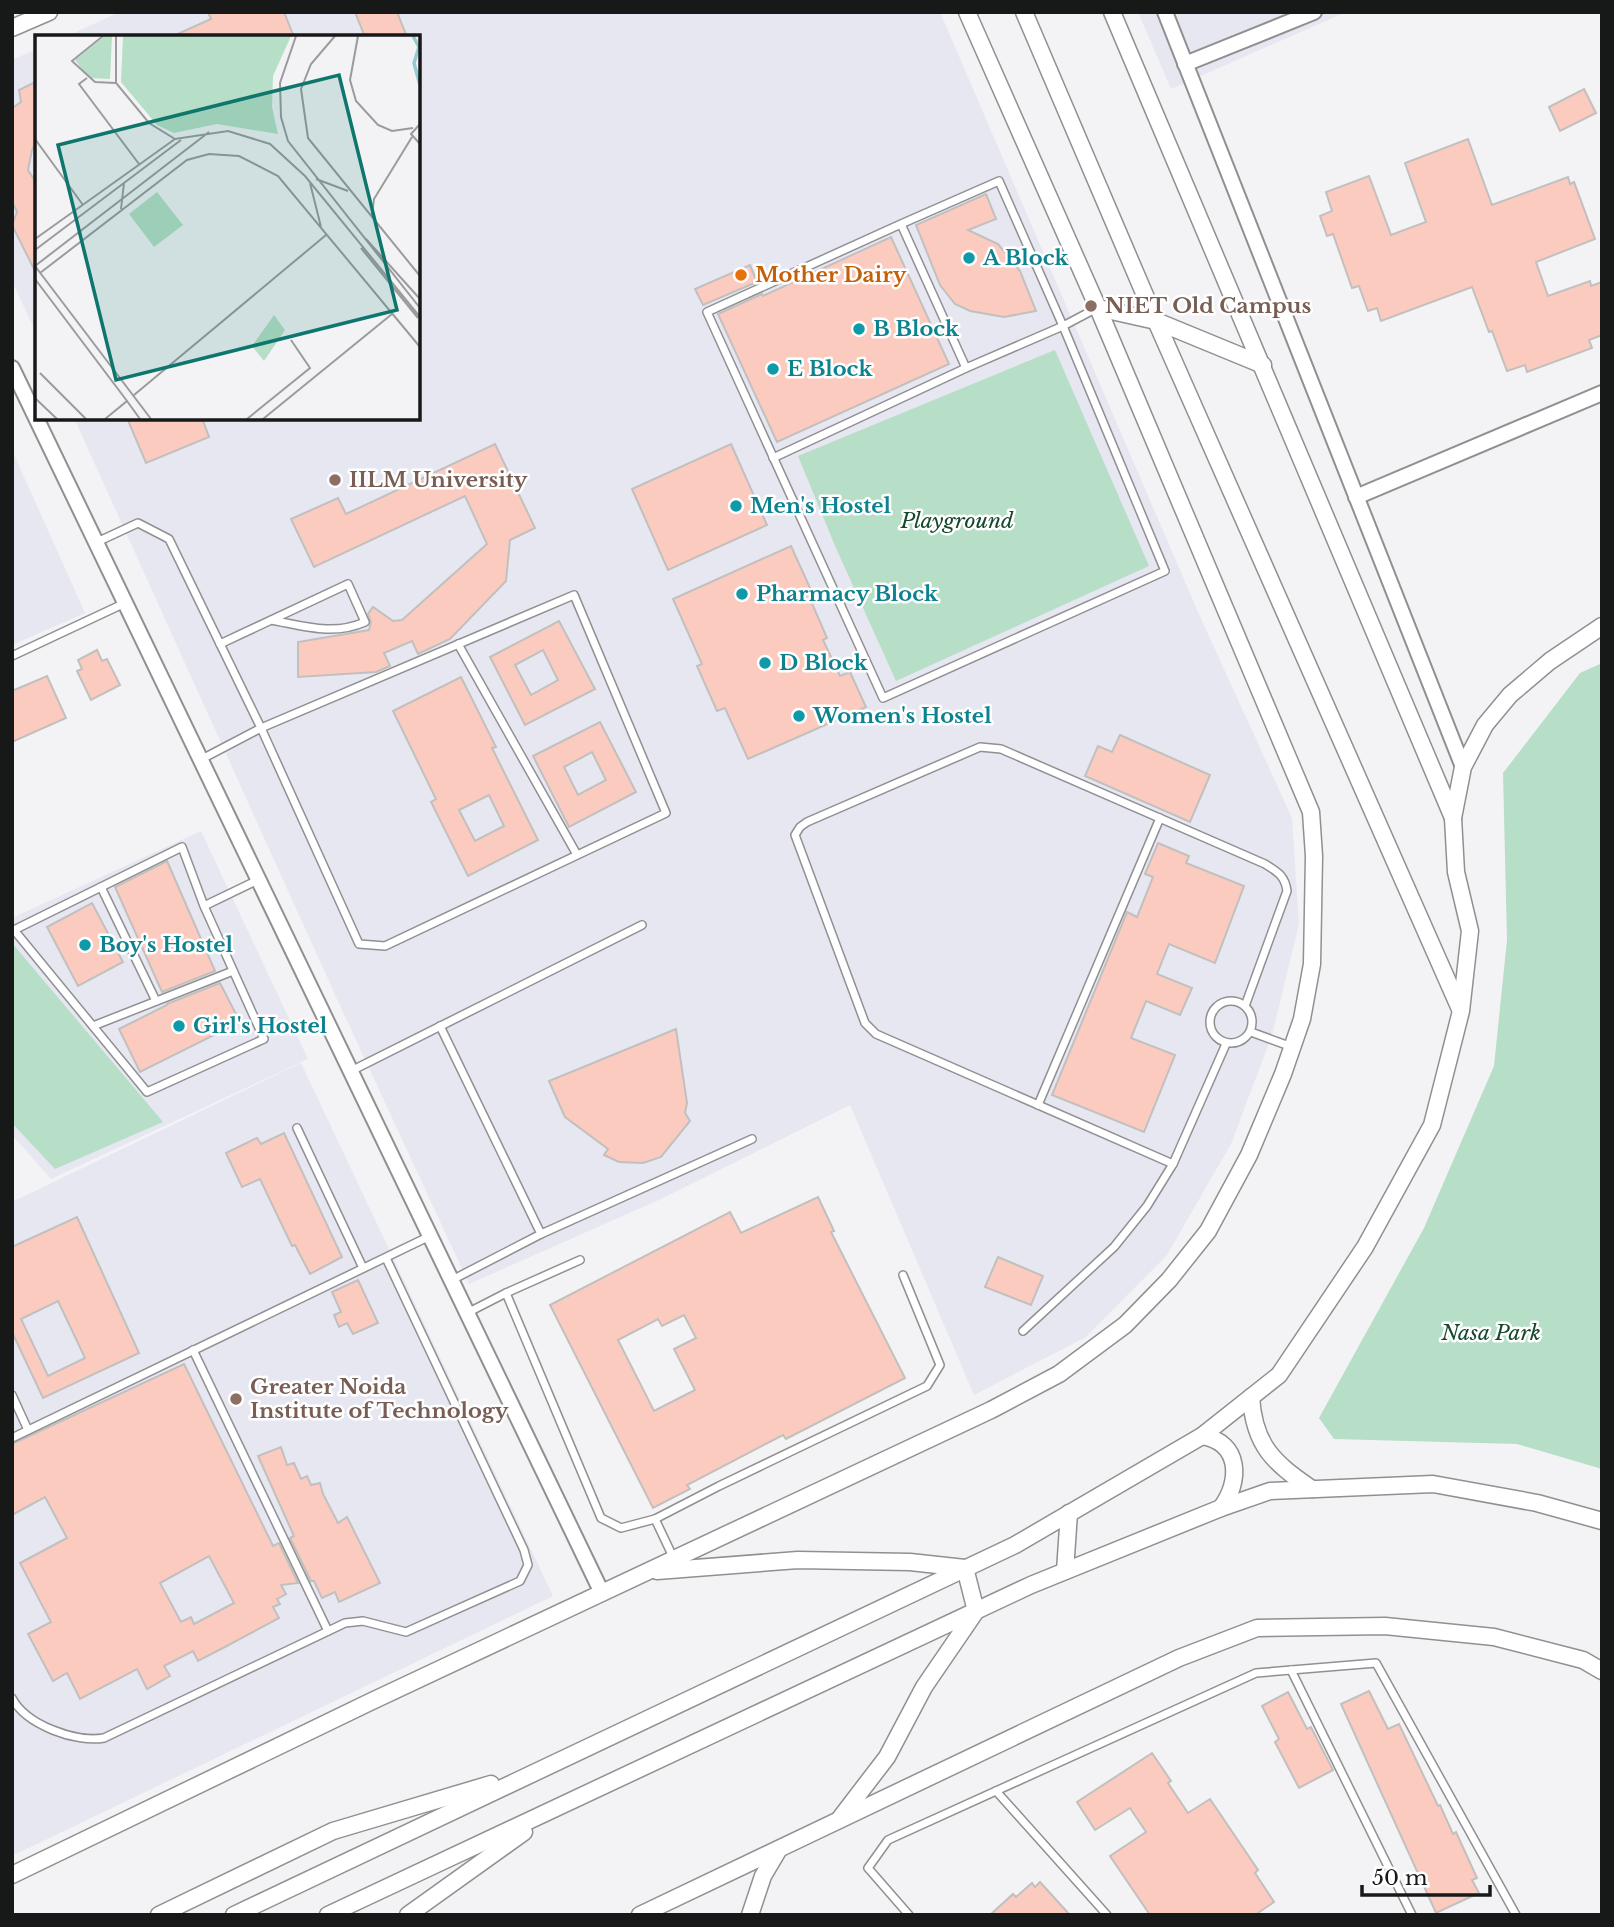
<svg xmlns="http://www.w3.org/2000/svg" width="1614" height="1927" font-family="'Libre Baskerville',serif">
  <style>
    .built { fill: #e6e7f1 }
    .green { fill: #b7dec6 }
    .building { fill: #fbcbbf; stroke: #c2c0bf; stroke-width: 2; fill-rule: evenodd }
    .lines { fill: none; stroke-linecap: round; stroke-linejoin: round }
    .service-casing { stroke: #909092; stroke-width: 10 }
    .minor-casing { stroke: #909092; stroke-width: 18 }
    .tertiary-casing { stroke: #909092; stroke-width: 19 }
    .service { stroke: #fff; stroke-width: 7 }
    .minor { stroke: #fff; stroke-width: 14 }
    .tertiary { stroke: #fff; stroke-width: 16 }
    .culture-dot { fill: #0f9aa8; stroke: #fff; stroke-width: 2.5 }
    .food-dot { fill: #e8710a; stroke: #fff; stroke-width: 2.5 }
    .education-dot { fill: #8d6e63; stroke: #fff; stroke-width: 2.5 }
    .labels { text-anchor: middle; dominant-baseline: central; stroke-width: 5; stroke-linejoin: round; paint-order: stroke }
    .culture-label { font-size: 21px; font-weight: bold; fill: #0d838f; stroke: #fff; text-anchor: start }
    .food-label { font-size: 21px; font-weight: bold; fill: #c56008; stroke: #fff; text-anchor: start }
    .education-label { font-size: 21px; font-weight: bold; fill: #785e54; stroke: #fff; text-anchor: start }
    .park-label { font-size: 21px; font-style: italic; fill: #16482f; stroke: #fff }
    .inset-river { fill: none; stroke: #94cbce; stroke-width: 3.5 }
    .inset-road { fill: none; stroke: #9b9b9d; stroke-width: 2 }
    .view { fill: #0f766e; fill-opacity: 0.15; stroke: #0f766e; stroke-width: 3.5 }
    .inset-edge { fill: none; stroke: #171818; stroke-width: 3.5 }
  </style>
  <rect width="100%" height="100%" fill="#f3f3f5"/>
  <g class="built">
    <polygon points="120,12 940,12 1198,612 1292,818 1299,924 1272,1035 1231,1144 1167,1255 1086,1337 974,1395 850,1105 661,1199 469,1284 337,999 74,418 418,418 418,37 65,37"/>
    <polygon points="1138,12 1346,12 1171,89"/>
    <polygon points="37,49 37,335 12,281 12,60"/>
    <polygon points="12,450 85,613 12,645"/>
    <polygon points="201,831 308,1059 51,1179 12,1135 12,918"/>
    <polygon points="301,1063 553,1596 12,1856 12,1202"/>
  </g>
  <g class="green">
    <polygon points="1055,350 1149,566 896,681 836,548 798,456"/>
    <polygon points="1602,663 1602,1469 1517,1444 1334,1439 1319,1418 1424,1228 1494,1066 1507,940 1503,773 1580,673"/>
    <polygon points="12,943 163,1122 55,1169 12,1123"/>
  </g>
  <g class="building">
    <polygon points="208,12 284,12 294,37 171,37 211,19"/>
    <polygon points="355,12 397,12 407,37 365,37"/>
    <polygon points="37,81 37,140 32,150 28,170 37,184 37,275 12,225 17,212 12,201 12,108 21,102 19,90"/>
    <polygon points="1584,89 1596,113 1560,131 1549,107"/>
    <polygon points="1468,139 1492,205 1568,177 1570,184 1574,182 1595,239 1536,262 1548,296 1590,281 1591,286 1602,282 1602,335 1589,340 1592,348 1527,372 1525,365 1507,371 1492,331 1489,332 1472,287 1381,321 1377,308 1368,311 1359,286 1352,288 1333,234 1327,236 1320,216 1332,211 1326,192 1369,176 1391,235 1426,222 1405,163"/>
    <polygon points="986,194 996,219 968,230 998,244 1020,271 1036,311 1004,317 970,311 955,304 940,285 916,225"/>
    <polygon points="891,237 949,364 777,442 718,314 762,294 763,296"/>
    <polygon points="750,265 757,282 703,305 695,289"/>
    <polygon points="127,418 202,418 209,437 146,463"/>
    <polygon points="495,444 535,528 510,540 506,581 450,639 418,654 412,641 384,653 390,666 376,672 298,677 298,642 369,630 371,622 368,614 373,607 393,621 402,620 487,544 465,496 314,567 291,519 338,498 346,514"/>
    <polygon points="731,444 767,525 668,570 632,489"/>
    <polygon points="791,546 811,590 807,592 827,638 823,640 840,676 850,672 866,707 748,759 725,708 717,711 697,666 702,664 673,599"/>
    <path d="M559,621L595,689L525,725L490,657ZM543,650L558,680L531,695L515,665Z"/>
    <polygon points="97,650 102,661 107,659 120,685 91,700 77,671 82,669 78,660"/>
    <polygon points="47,676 66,718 12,742 12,691"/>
    <path d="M461,677L496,747L492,748L538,840L468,876L431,802L436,799L393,711ZM489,795L504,826L475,841L459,810Z"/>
    <path d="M600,722L636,792L569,827L533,756ZM592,752L606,780L578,795L564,767Z"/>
    <polygon points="1120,735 1210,775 1190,822 1085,776 1098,746 1112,752"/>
    <polygon points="1158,843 1189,856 1186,863 1244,886 1215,963 1169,944 1157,974 1192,988 1180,1015 1146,1001 1131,1038 1175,1055 1144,1132 1052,1095 1127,912 1137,917 1153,877 1145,874"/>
    <polygon points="167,861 215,971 162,992 115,887"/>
    <polygon points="92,903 123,962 78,986 47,927"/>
    <polygon points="220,983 240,1022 140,1072 119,1029 167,1005 167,1004"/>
    <polygon points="676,1029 687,1103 685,1113 690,1121 661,1157 643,1163 619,1162 604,1155 608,1149 565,1117 549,1081"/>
    <polygon points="284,1133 342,1257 310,1274 295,1245 292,1246 260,1179 242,1187 226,1153 257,1138 261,1144"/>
    <path d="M818,1197L834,1231L831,1232L905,1378L786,1439L783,1435L687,1485L690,1489L653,1508L550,1305L730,1212L741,1233ZM684,1315L696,1338L674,1349L695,1390L654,1411L618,1340L658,1319L662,1326Z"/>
    <path d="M77,1217L139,1353L43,1398L12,1332V1247ZM58,1301L85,1358L48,1376L21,1319Z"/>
    <polygon points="998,1257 1043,1276 1031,1305 985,1287"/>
    <polygon points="358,1280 378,1323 353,1334 347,1323 339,1327 334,1315 341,1312 332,1292"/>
    <path d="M184,1364L273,1546L279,1543L298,1583L281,1585L286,1594L277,1599L280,1604L273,1607L279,1618L223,1648L198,1661L193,1651L164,1666L170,1676L147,1689L137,1669L80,1699L67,1673L53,1681L28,1634L51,1622L20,1563L67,1538L45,1497L12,1515V1444ZM209,1556L234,1603L194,1624L191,1617L181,1622L160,1583Z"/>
    <polygon points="281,1447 287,1465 294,1463 301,1479 307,1476 311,1485 320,1483 323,1494 338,1523 347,1517 380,1583 339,1602 335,1592 322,1598 314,1581 311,1581 290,1538 294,1536 258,1456"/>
    <polygon points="1369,1691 1388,1729 1399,1724 1438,1806 1440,1805 1453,1834 1456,1832 1477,1878 1472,1880 1479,1893 1436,1913 1341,1704"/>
    <polygon points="1288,1692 1307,1729 1311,1727 1333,1770 1299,1788 1275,1742 1279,1739 1262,1706"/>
    <polygon points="1152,1753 1171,1781 1168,1783 1188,1813 1210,1799 1258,1870 1255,1873 1274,1902 1255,1915 1150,1915 1110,1856 1146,1832 1130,1808 1095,1830 1077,1802"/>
    <polygon points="1040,1882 1070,1915 990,1915 1013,1894 1016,1897 1032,1883 1035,1887"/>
  </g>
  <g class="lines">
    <g class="service-casing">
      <g id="service">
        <polyline points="901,224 707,312 883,698 1165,571 1063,326 999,181 901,224 966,368"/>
        <polyline points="773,458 966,368 1063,326 1097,308"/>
        <polyline points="97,542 138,523 169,539 261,728 200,760"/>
        <polygon points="574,595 666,813 385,946 359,944 261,728"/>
        <path d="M220,644L348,584L365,622C333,636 304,626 271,620"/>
        <polyline points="458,644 576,853"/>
        <polyline points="12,656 125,603"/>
        <polyline points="101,887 156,1001"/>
        <polyline points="204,906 264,1039 147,1092 14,930 182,847 204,906 258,880"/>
        <circle cx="1231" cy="1022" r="21"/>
        <polyline points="93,1026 233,971"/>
        <polyline points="440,1026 541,1234 452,1280"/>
        <polyline points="1251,1032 1292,1047"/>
        <path d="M1226,1044L1173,1164L876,1034L865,1023L795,835L800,827L807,822L980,747L1001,749L1265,864C1278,872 1285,876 1287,891L1245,1006"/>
        <polyline points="351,1071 642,925"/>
        <polyline points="1038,1105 1160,818"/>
        <polyline points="297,1128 363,1268"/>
        <polyline points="541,1234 752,1139"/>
        <polyline points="506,1293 580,1260"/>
        <polyline points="467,1313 506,1293 601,1518 621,1528 655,1519 719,1486 927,1386 940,1365 903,1275"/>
        <polyline points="1023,1331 1114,1247 1147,1206 1173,1164"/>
        <polyline points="193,1350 328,1631"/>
        <polyline points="12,1395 28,1430"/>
        <polyline points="12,1438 430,1236"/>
        <polyline points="655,1519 674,1559"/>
        <polyline points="1291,1670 1412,1915"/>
        <path d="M12,1698C26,1725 76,1743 104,1738L345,1623L363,1621L406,1632L520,1581L528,1565L524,1550L386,1258"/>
        <polyline points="996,1791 1107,1915"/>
        <polyline points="909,1915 868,1868 888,1840 1256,1673 1376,1663 1516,1915"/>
      </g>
    </g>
    <g class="minor-casing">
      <g id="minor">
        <polyline points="1165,12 1463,767"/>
        <polyline points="1185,64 1314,12"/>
        <polyline points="12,368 602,1593"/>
        <polyline points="1356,497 1602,393"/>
      </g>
    </g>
    <g class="tertiary-casing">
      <g id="tertiary">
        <polyline points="1024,12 1156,321 1460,1009"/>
        <polyline points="1112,12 1453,818"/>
        <polyline points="12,28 49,12"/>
        <polyline points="1098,308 1156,321 1263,365"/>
        <path d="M1251,1397C1254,1446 1274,1463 1312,1489"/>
        <path d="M1202,1436C1241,1442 1241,1482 1221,1508"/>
        <polyline points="657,1571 798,1560 910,1562 965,1568 976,1611 924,1687 887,1757 841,1817"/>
        <polyline points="1065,1571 1069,1513"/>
        <polyline points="12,1875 370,1702 991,1410 1059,1374 1125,1325 1169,1280 1208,1231 1249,1155 1283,1074 1302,1019 1312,964 1314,856 1311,812 1098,308 967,12"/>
        <polyline points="159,1915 333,1831 491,1784"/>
        <polyline points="234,1915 1015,1545 1202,1436 1279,1375 1365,1247 1432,1125 1461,1011 1470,931 1456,872 1453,818 1463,767 1485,725 1510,695 1550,661 1602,626"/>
        <polyline points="328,1915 1031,1585 1221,1508 1270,1491 1433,1484 1537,1503 1602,1521"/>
        <polyline points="408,1915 524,1832"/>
        <polyline points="640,1915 1179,1658 1257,1628 1385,1626 1494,1637 1583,1660 1602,1671"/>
        <polyline points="750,1915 763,1876 779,1849"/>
      </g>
    </g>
    <use href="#service" class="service"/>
    <use href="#minor" class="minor"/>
    <use href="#tertiary" class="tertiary"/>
  </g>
  <g class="culture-dot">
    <circle cx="969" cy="258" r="7"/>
    <circle cx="859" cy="329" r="7"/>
    <circle cx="773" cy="369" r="7"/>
    <circle cx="736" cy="506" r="7"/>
    <circle cx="742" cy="594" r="7"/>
    <circle cx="765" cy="663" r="7"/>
    <circle cx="799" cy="716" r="7"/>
    <circle cx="85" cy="945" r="7"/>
    <circle cx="179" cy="1026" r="7"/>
  </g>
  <circle class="food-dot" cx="741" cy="275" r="7"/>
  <g class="education-dot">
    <circle cx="1091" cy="306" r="7"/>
    <circle cx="335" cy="480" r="7"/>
    <circle cx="236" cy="1399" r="7"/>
  </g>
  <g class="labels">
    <g class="culture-label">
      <text x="983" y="258">A Block</text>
      <text x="873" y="329">B Block</text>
      <text x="787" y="369">E Block</text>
      <text x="750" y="506">Men's Hostel</text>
      <text x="756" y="594">Pharmacy Block</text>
      <text x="779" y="663">D Block</text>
      <text x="813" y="716">Women's Hostel</text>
      <text x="99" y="945">Boy's Hostel</text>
      <text x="193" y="1026">Girl's Hostel</text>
    </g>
    <g class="food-label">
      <text x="755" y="275">Mother Dairy</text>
    </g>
    <g class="education-label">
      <text x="1105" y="306">NIET Old Campus</text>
      <text x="349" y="480">IILM University</text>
      <text x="250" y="1387">Greater Noida<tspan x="250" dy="24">Institute of Technology</tspan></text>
    </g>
    <g class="park-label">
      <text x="957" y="521">Playground</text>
      <text x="1491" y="1333">Nasa Park</text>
    </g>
  </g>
  <g transform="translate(35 35)">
    <rect width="385" height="385" fill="#f3f3f5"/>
    <path d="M70,1H77L75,44L54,43L40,25ZM88,1H256L238,41L237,72L243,99L182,89L139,98L122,90L86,47ZM122,157L148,190L119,212L94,179ZM239,280L250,295L229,326L217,311Z" fill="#b7dec6"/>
    <path class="inset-river" d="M378,1L384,12L379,28L385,50"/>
    <path class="inset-road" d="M68,1L37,26L60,47L81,48M81,1V48L114,88L140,104L193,96L235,109L270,141L385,282M261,1L245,48L246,82L253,106L385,273M300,1L276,29L266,54L273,103L385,241M323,1L315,45L321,66L343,90L357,96L378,93M52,43L44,49L104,129M385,89L376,99L385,109M0,104L48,170M281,144L313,156M275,148L286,192M86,174L89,148M337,180L339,164L377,102M0,204L140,104M331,204L385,264M326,213L383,283M0,215L146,105M0,231L174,97M0,231L116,384M5,238L152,125L174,119L204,121L243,141L385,312M0,244L92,366L70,384M5,338L51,384M99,360L291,200M0,363L22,384M92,366L105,384M212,384L275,333L256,305M228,384L357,279"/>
    <path class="view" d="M304,40L362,275L81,345L23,110Z"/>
    <rect width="385" height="385" class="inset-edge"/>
  </g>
  <rect width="1614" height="1927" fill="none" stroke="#171818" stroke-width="28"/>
  <path d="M1362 1885v10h128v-10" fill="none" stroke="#171818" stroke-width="3.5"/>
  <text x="1372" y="1885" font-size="21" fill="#171818" stroke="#ffffff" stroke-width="5" paint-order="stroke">50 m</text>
</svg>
